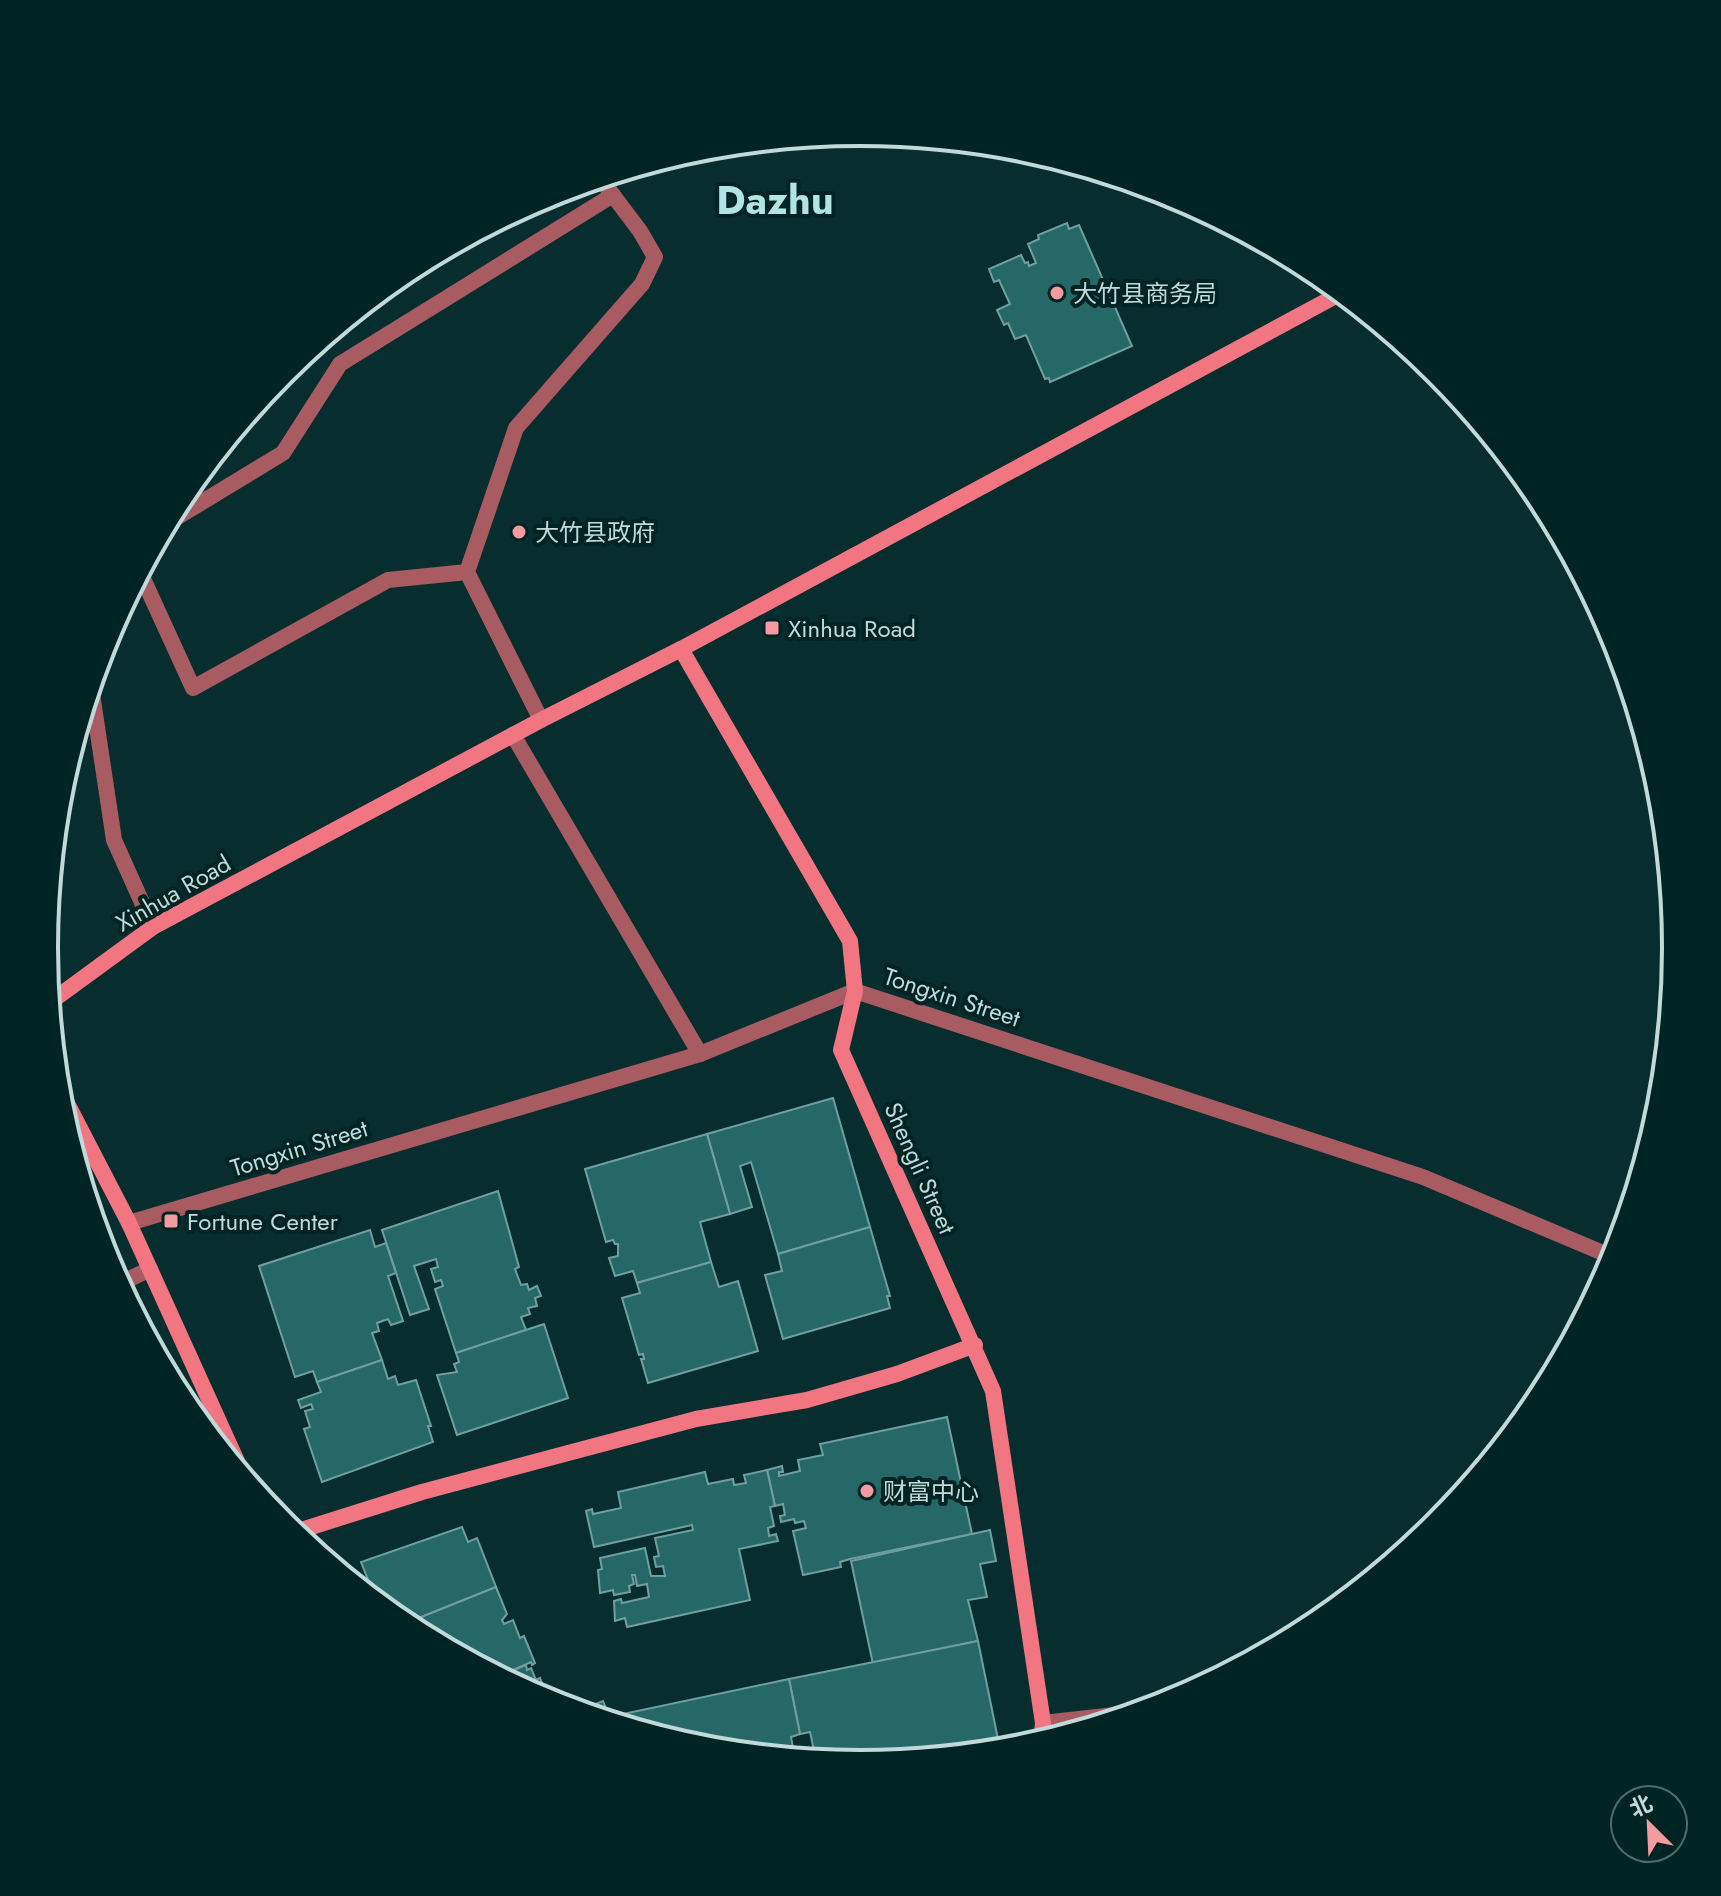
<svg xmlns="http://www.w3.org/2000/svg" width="1721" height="1896" font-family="Jost,'Noto Sans SC',sans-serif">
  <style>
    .building { fill: #266767; stroke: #6f9f9f; stroke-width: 2 }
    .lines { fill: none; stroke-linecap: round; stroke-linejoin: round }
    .street { stroke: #a85c61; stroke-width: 16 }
    .secondary { stroke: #f27682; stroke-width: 16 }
    .poi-dot { fill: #f49aa0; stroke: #002424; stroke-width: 3 }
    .labels { text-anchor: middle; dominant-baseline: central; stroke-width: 8; stroke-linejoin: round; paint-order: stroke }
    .poi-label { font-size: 24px; fill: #c1d9d9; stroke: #002424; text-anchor: start }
    .street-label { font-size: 24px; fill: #c1d9d9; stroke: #002424 }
    .town-label { font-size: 40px; font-weight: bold; fill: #b2e4e4; stroke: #002424 }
    .rim { fill: none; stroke: #c1d9d9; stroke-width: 4 }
  </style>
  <rect width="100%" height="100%" fill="#072d2e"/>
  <g class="building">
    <polygon points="1067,223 1069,229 1079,225 1132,346 1050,382 1049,378 1045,379 1026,335 1015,339 1008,323 1004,325 997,310 1010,304 999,280 994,282 989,269 1021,255 1025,263 1028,262 1029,266 1036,263 1028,244 1039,239 1038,235"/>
    <polygon points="833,1098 870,1227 778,1254 751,1162 740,1166 752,1207 730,1214 707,1134"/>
    <polygon points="707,1134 730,1214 700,1222 711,1262 637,1283 633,1271 615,1276 609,1258 618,1256 618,1244 615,1244 613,1240 606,1242 585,1169"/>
    <polygon points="498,1191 519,1267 515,1269 521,1285 527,1284 529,1290 537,1286 541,1296 535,1298 537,1306 528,1308 530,1314 521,1317 526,1330 456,1353 435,1289 443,1286 441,1280 435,1282 431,1269 438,1267 436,1259 414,1266 429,1309 410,1315 382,1230"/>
    <polygon points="870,1227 890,1296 887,1296 890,1308 783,1339 765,1275 782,1271 778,1254"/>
    <polygon points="370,1230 375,1247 386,1243 396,1273 388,1276 403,1321 391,1325 388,1319 377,1323 379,1331 372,1333 382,1360 317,1382 313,1371 295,1377 259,1266"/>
    <polygon points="711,1262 719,1287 738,1281 758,1351 648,1383 641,1359 644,1359 643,1354 639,1355 622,1298 640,1293 637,1283"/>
    <polygon points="544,1324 568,1398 457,1435 437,1375 457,1372 454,1364 459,1362 456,1353"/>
    <polygon points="382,1360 388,1379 395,1376 398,1385 416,1380 431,1426 428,1426 433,1442 322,1482 304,1429 310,1427 305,1411 313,1409 311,1404 301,1408 298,1400 321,1392 317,1382"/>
    <polygon points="947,1417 972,1534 850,1559 840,1562 841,1567 803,1575 793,1531 806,1528 804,1521 795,1523 794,1519 781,1522 780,1516 785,1515 783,1504 775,1506 767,1470 782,1466 783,1472 779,1472 779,1476 800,1471 798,1460 823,1455 820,1444"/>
    <polygon points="767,1470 775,1506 770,1507 774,1526 768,1528 769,1536 776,1534 778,1541 739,1549 750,1600 627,1627 625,1618 615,1621 614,1601 621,1599 622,1603 649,1597 647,1584 637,1586 635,1575 632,1575 634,1584 629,1586 630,1592 614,1595 613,1590 600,1593 598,1570 602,1569 600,1558 645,1548 651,1576 665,1576 663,1566 656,1567 654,1557 659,1556 655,1538 693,1530 692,1525 594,1547 586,1511 592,1509 593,1514 621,1508 618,1492 705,1472 708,1484 733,1479 734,1485 746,1483 744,1475"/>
    <polygon points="462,1527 468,1542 477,1538 496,1587 414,1620 411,1614 398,1619 377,1602 361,1562"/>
    <polygon points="990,1530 996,1561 980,1564 987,1597 968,1600 978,1641 873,1664 851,1561"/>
    <polygon points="496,1587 507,1614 502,1620 504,1624 513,1620 520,1638 524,1636 535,1663 532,1665 531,1662 499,1676 404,1624"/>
    <polygon points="978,1641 1000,1749 935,1757 934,1750 921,1752 922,1758 885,1762 884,1757 871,1759 872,1763 860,1764 816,1760 810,1732 800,1734 789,1679"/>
    <polygon points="526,1665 527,1670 531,1668 536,1680 540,1678 550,1703 499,1676"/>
    <polygon points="789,1679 800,1734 791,1737 795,1758 701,1749 625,1726 623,1714"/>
    <polygon points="603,1701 611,1721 578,1711"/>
  </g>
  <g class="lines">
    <g class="street">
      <polyline points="166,524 283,453 340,364 613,195"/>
      <polyline points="140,572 193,688 388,580 467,572"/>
      <polyline points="91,687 114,840 153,927"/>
      <polyline points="541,720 467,572 516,428 642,284 655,257 640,231 600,178"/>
      <polyline points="513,735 700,1054"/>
      <polyline points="129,1223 700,1054 855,991 1423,1177 1615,1258"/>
      <polyline points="119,1284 150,1269"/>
      <polyline points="1043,1723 1142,1712"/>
    </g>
    <g class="secondary">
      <polyline points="681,649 850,941 855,991 841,1050 993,1391 1043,1723 1041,1742"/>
      <polyline points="49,1003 153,927 541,720 681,649 1343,292"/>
      <polyline points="57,1084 129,1223 245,1479"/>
      <polyline points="292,1533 422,1492 696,1419 807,1400 897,1374 975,1345"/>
    </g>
  </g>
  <g class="poi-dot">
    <circle cx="1057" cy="293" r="8"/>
    <circle cx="519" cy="532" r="8"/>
    <rect x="764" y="620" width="16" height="16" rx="4"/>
    <rect x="163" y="1213" width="16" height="16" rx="4"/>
    <circle cx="867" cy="1491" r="8"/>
  </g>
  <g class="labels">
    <g class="poi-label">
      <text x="1073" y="293">大竹县商务局</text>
      <text x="535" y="532">大竹县政府</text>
      <text x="788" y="628">Xinhua Road</text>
      <text x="187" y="1221">Fortune Center</text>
      <text x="883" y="1491">财富中心</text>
    </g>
    <g class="street-label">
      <text transform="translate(173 893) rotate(-30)">Xinhua Road</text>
      <text transform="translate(952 997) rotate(18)">Tongxin Street</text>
      <text transform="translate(299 1148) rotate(-17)">Tongxin Street</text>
      <text transform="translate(920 1168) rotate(66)">Shengli Street</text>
    </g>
    <g class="town-label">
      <text x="775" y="200">Dazhu</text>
    </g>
  </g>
  <path d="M0 0H1721V1896H0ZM58 948a802 802 0 1 1 1604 0a802 802 0 1 1-1604 0Z" fill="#002424" fill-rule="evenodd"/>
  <path class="rim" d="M58 948a802 802 0 1 1 1604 0a802 802 0 1 1-1604 0Z"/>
  <g transform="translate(1649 1824) rotate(336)"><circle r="38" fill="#002424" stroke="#4d6c6c" stroke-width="2"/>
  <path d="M0-6L14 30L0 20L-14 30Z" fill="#f49aa0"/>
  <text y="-12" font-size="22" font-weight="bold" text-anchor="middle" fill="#c1d9d9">北</text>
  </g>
</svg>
